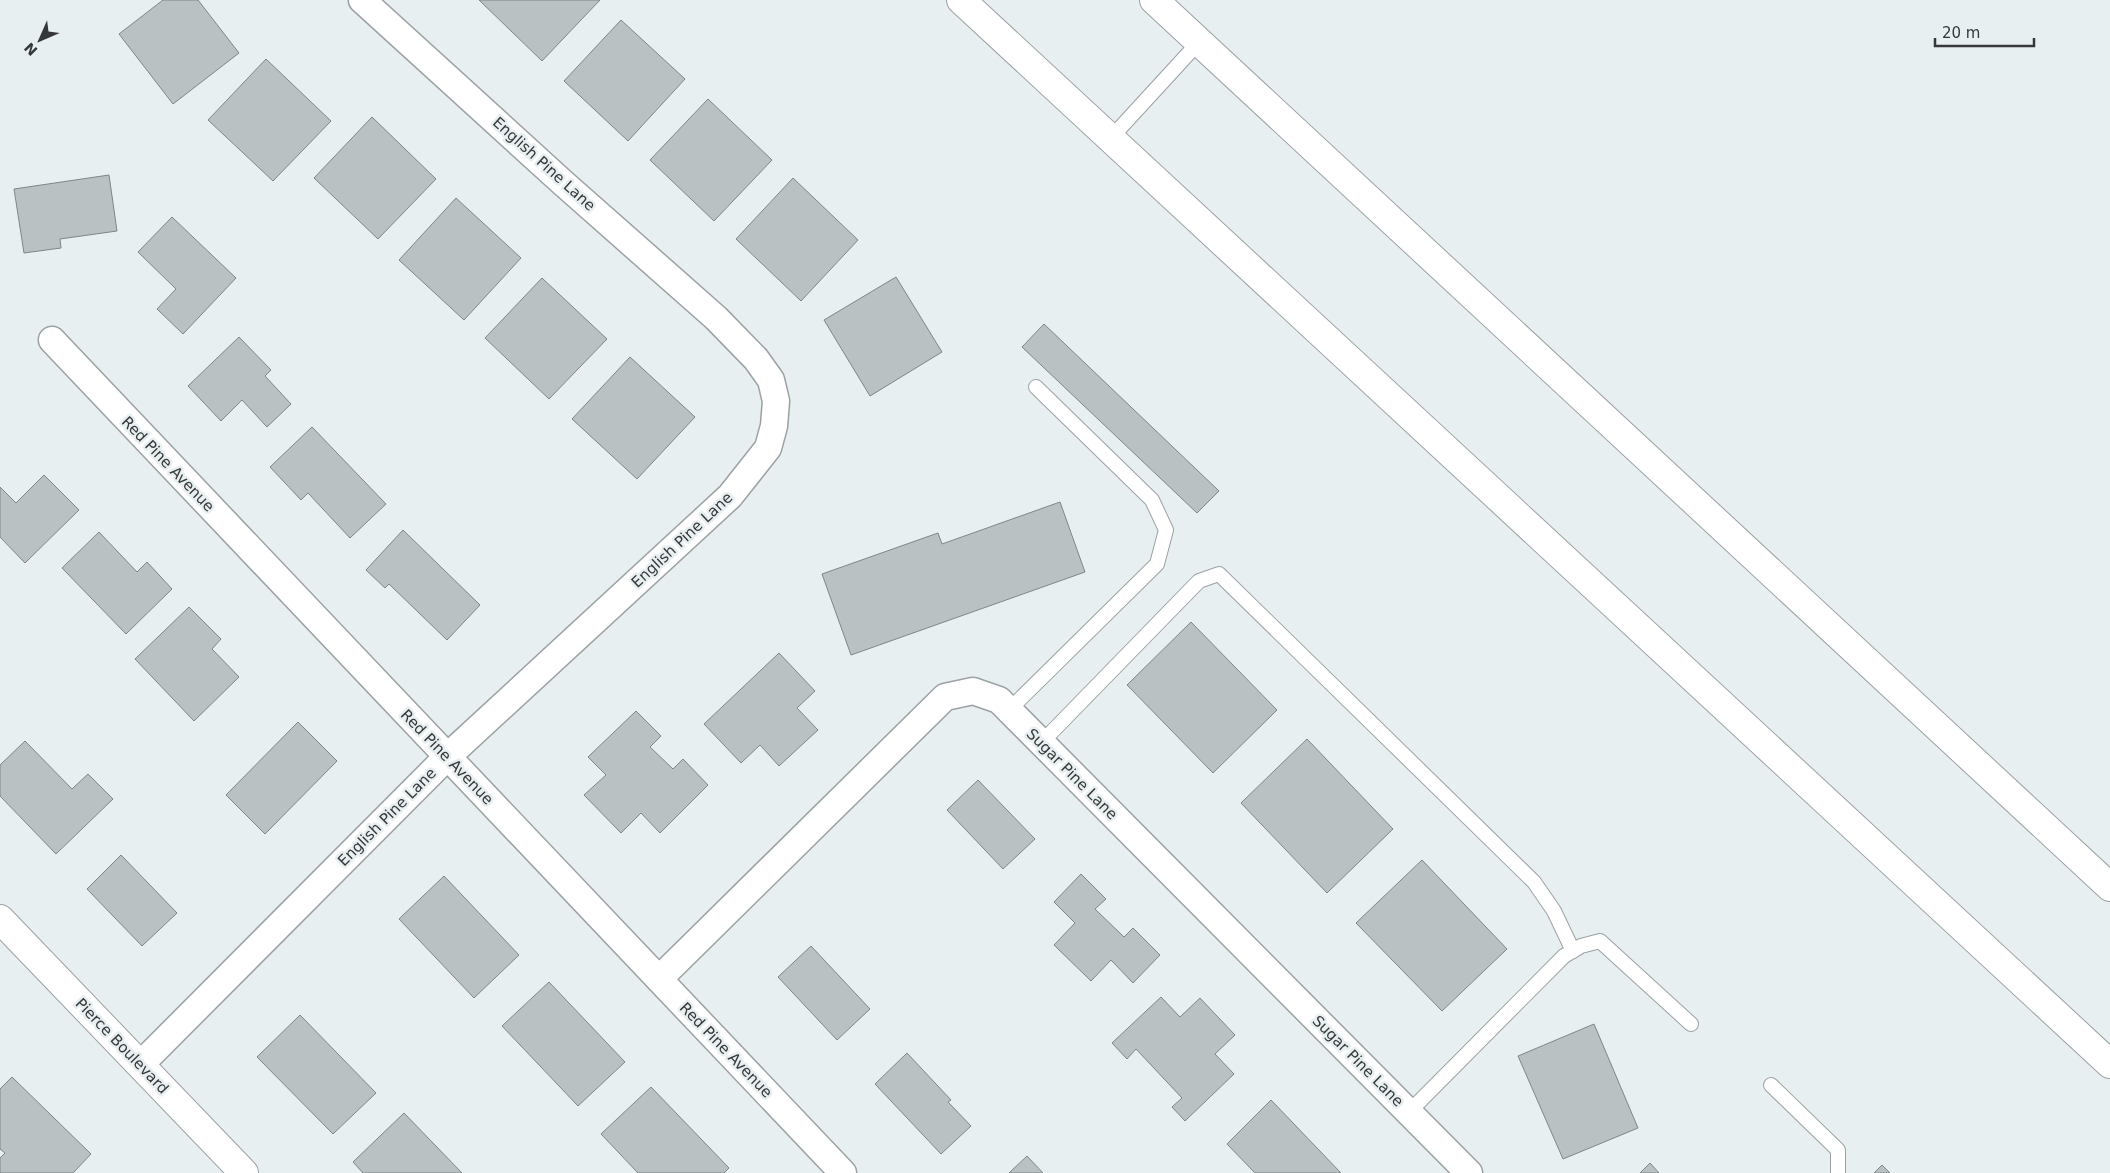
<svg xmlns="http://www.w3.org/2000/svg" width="2110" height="1173" font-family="'DejaVu Sans',sans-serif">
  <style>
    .building { fill: #bac1c3; stroke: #808688 }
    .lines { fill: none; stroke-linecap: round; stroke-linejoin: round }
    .lane-casing { stroke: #9ba2a4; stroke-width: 16 }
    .street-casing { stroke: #9ba2a4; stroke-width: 29 }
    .secondary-casing { stroke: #9ba2a4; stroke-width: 30 }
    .highway-casing { stroke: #9ba2a4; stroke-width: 30 }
    .lane { stroke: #fff; stroke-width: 14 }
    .street { stroke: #fff; stroke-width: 26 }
    .secondary { stroke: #fff; stroke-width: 28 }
    .highway { stroke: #fff; stroke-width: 28 }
    .labels { text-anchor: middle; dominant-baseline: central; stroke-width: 5; stroke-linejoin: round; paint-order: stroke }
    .street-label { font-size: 15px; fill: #353839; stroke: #e8eff1 }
  </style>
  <rect width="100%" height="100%" fill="#e8eff1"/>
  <g class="building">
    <polygon points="163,0 198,0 239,53 173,104 119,34"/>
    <polygon points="479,0 600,0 542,61"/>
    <polygon points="621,20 685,79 628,141 564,81"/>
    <polygon points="266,59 331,121 273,181 208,120"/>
    <polygon points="708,99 772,160 714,221 650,160"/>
    <polygon points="372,117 436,179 378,239 314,178"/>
    <polygon points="109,175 117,231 60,239 61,248 24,253 14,189"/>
    <polygon points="793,178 858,240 801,301 736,239"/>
    <polygon points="456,198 521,258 464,320 399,260"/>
    <polygon points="172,217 236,278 183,334 157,309 176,289 138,252"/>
    <polygon points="896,277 942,352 870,396 824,320"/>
    <polygon points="542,278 607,339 549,399 485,338"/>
    <polygon points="1044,324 1219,491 1197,513 1022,347"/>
    <polygon points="239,337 271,370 265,376 291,404 267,427 242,400 221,421 188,386"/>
    <polygon points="630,357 695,417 637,479 572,419"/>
    <polygon points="312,427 386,504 350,538 308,493 301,500 270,467"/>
    <polygon points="44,475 79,510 25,563 0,537 0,487 16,503"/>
    <polygon points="1060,502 1085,572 851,655 822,574 938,533 942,544"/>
    <polygon points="403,530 480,605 447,640 389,584 385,588 366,570"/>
    <polygon points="99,532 137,572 147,562 172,589 126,634 62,568"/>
    <polygon points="189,607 221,639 212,649 239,677 194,721 135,659"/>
    <polygon points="1191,622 1277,710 1213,773 1127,685"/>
    <polygon points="779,653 815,691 797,708 818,730 779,766 760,745 741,763 704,724"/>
    <polygon points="636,711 661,736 650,747 673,769 683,759 708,785 660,833 641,813 621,833 584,795 606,775 588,757"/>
    <polygon points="298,722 337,761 265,834 226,795"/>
    <polygon points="1307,739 1393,829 1327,893 1241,803"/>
    <polygon points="25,741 72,789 88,774 113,799 56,854 0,796 0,765"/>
    <polygon points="978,780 1035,839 1003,869 947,810"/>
    <polygon points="121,855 177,913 142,946 87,889"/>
    <polygon points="1422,860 1507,949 1442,1011 1356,923"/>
    <polygon points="1081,874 1106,899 1095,909 1124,937 1133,928 1160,955 1133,983 1111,960 1091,981 1054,945 1075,923 1054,902"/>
    <polygon points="444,876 519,955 474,998 399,919"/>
    <polygon points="811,946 870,1009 837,1040 778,977"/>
    <polygon points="549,982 625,1062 578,1106 502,1026"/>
    <polygon points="1161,997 1180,1017 1200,998 1235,1035 1215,1054 1234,1074 1185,1121 1172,1107 1182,1098 1136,1049 1127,1059 1112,1043"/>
    <polygon points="300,1015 376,1093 333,1134 257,1057"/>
    <polygon points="1594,1024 1638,1128 1563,1159 1518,1056"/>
    <polygon points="907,1053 951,1100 948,1102 971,1126 941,1154 875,1084"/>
    <polygon points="12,1077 91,1154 73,1173 0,1173 0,1158 5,1153 0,1149 0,1089"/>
    <polygon points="651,1087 729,1168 724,1173 638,1173 601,1134"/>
    <polygon points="1271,1100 1341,1173 1255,1173 1227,1144"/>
    <polygon points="404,1113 462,1173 363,1173 353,1162"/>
    <polygon points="1027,1156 1043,1173 1009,1173"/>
    <polygon points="1650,1163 1659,1173 1640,1173"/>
    <polygon points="1882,1165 1890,1173 1874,1173"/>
  </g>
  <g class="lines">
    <g class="lane-casing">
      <g id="lane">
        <polyline points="1110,139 1199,42"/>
        <polyline points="1009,710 1157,564 1166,530 1152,500 1036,387"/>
        <polyline points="1041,743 1199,581 1219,574 1534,882 1554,911 1573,951"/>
        <polyline points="1771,1085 1838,1150 1838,1173"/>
        <polyline points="1409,1112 1564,956 1581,946 1600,941 1691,1024"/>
      </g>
    </g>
    <g class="street-casing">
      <g id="street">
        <polyline points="52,340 843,1173"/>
        <polyline points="659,979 945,697 973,691 999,700 1469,1173"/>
        <polyline points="140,1065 447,757 730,496 768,448 774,426 776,401 771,380 756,359 716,318 562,182 362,0"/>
      </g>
    </g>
    <g class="secondary-casing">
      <polyline id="secondary" points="0,919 244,1173"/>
    </g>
    <g class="highway-casing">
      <g id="highway">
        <polyline points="961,0 2110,1064"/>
        <polyline points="1154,0 2110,887"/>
      </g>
    </g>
    <use href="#lane" class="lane"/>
    <use href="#street" class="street"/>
    <use href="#secondary" class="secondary"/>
    <use href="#highway" class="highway"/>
  </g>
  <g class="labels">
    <g class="street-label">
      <text transform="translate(544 164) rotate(42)">English Pine Lane</text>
      <text transform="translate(168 464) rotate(46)">Red Pine Avenue</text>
      <text transform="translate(682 540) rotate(-43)">English Pine Lane</text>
      <text transform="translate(447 757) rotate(46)">Red Pine Avenue</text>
      <text transform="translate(1072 774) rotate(45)">Sugar Pine Lane</text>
      <text transform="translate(387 817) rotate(-45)">English Pine Lane</text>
      <text transform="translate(122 1046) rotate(46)">Pierce Boulevard</text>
      <text transform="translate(726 1050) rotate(46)">Red Pine Avenue</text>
      <text transform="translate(1358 1061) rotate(45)">Sugar Pine Lane</text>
    </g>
  </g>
  <g transform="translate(40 40) rotate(225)" stroke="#e8eff1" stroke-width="4" paint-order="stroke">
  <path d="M0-4L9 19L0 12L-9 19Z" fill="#353839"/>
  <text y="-8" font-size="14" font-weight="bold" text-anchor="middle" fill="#353839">N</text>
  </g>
  <path d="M1935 38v8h99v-8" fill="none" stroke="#353839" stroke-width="2.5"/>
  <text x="1942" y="38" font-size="15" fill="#353839" stroke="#e8eff1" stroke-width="4" paint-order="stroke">20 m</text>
</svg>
